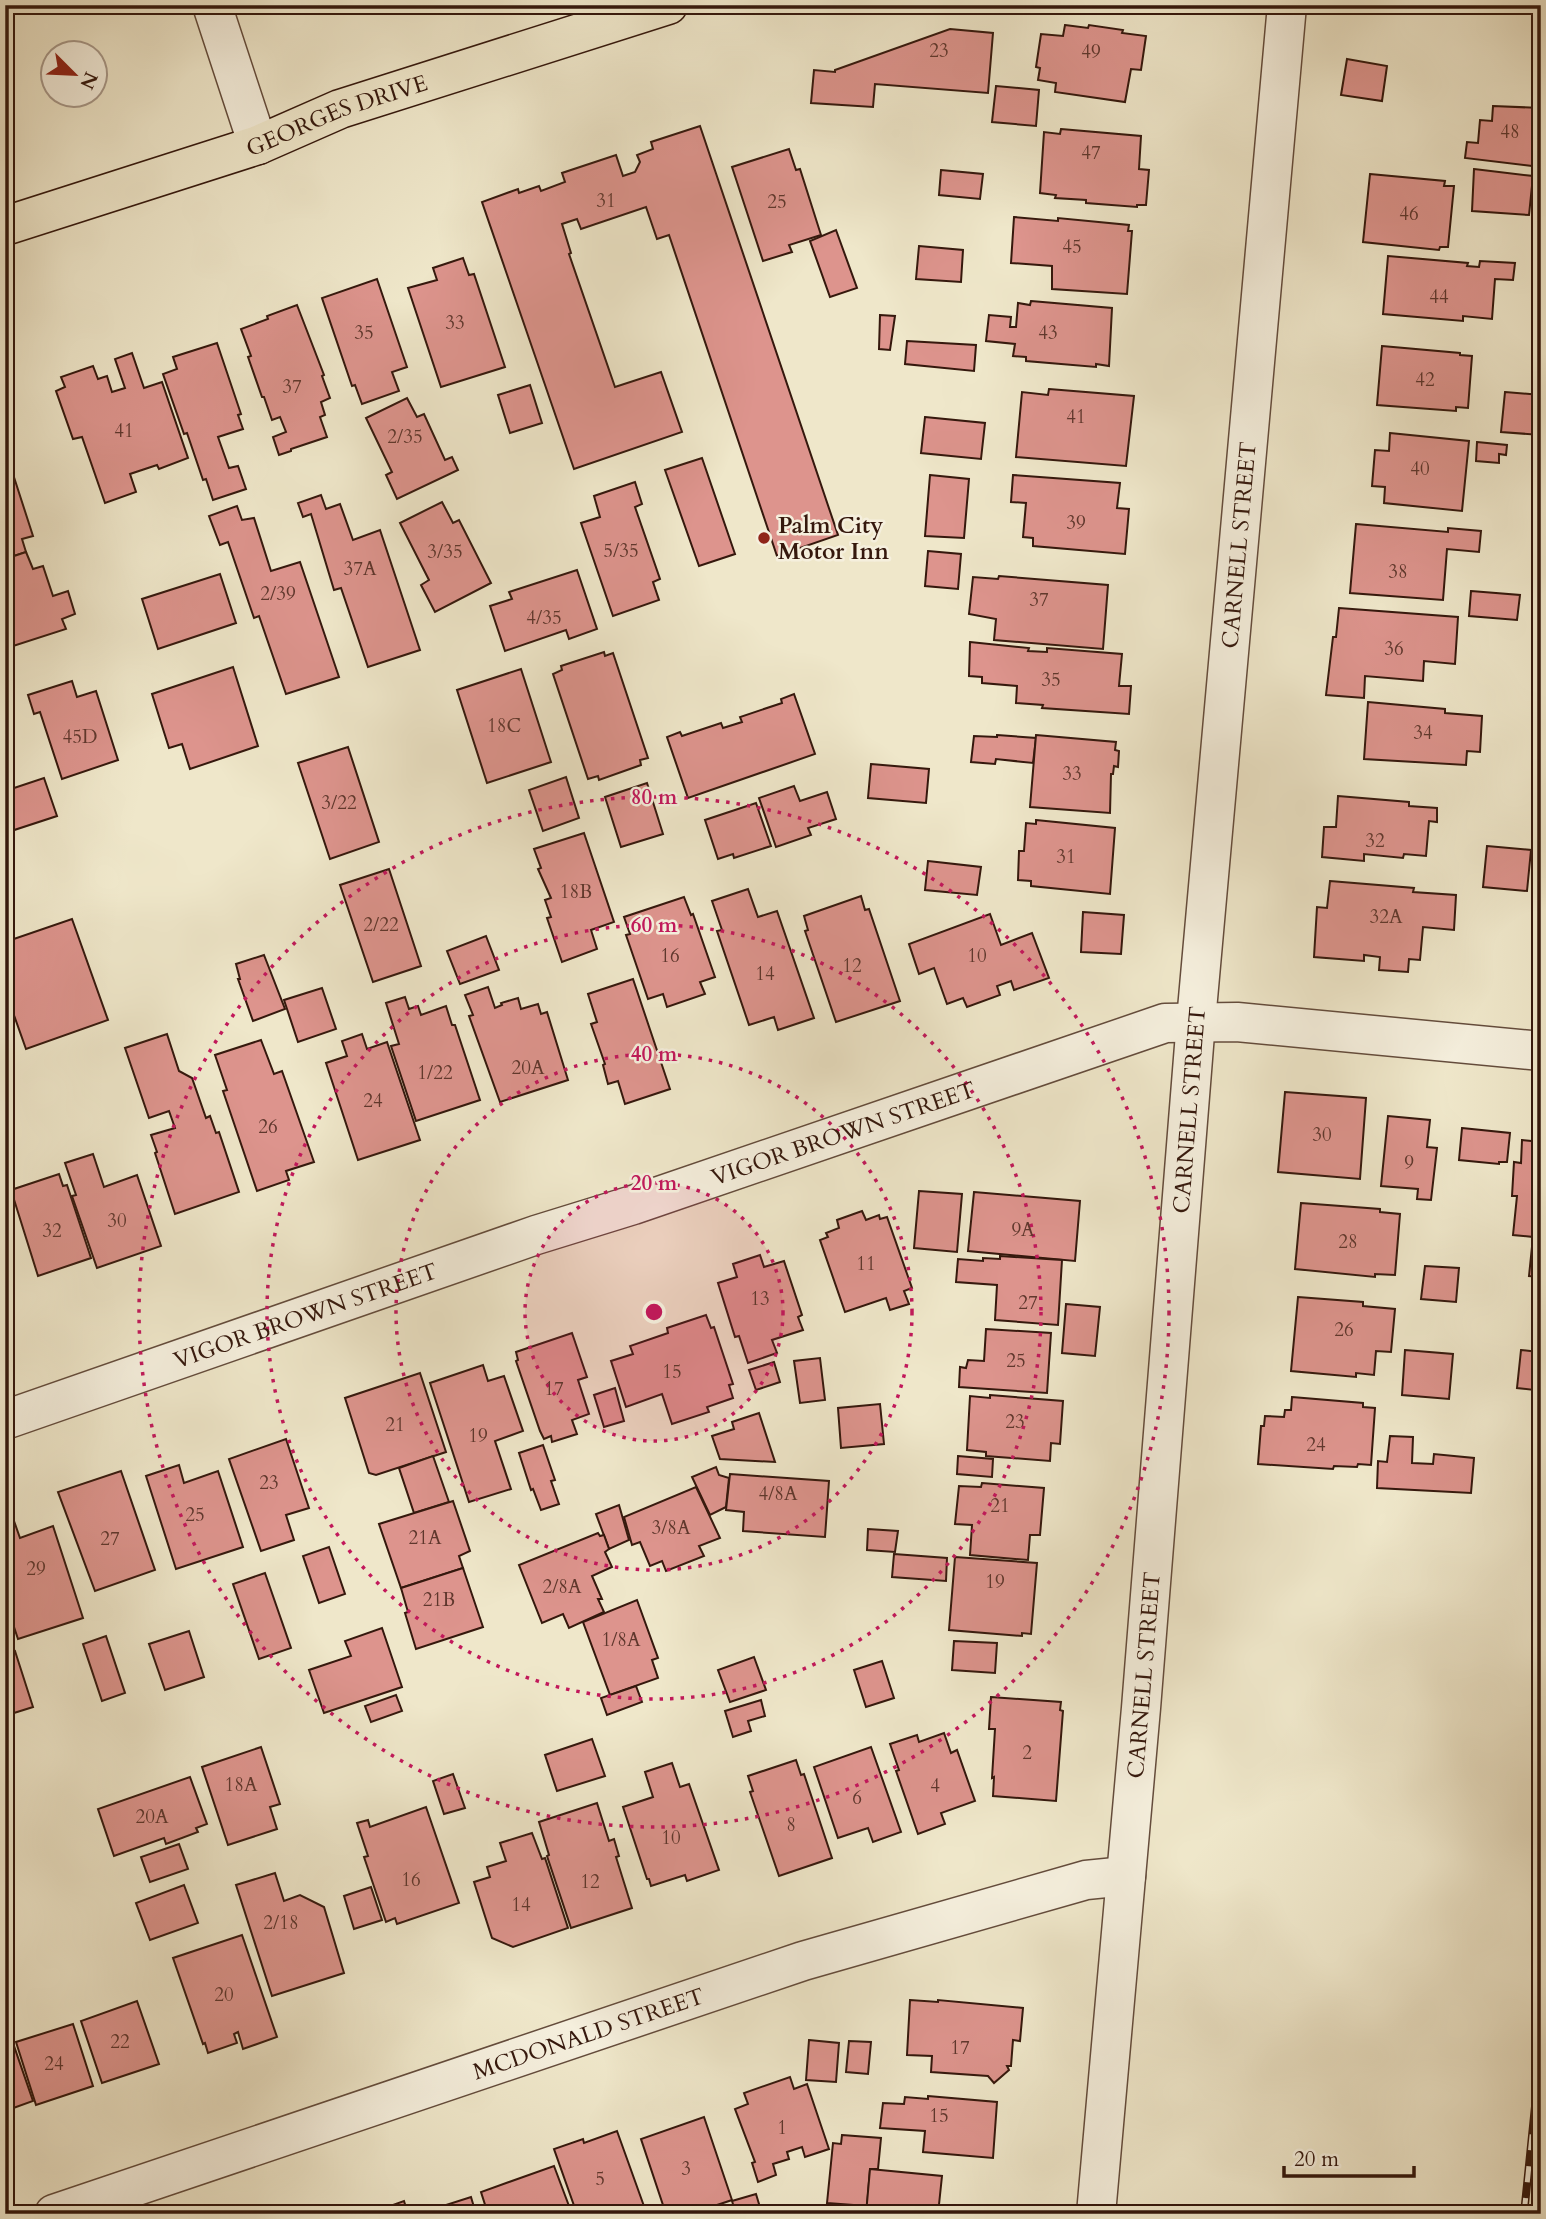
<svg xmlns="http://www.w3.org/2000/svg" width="1546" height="2219" font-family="Cardo,serif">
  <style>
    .building { fill: #dd948d; stroke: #35180d; stroke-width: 2 }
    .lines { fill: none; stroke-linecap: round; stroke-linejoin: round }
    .minor-casing { stroke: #644c3c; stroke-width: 41 }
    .primary-casing { stroke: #35180d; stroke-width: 41 }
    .minor { stroke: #f5efdd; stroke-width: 38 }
    .primary { stroke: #efe7ca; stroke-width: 38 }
    .rail-casing { stroke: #35180d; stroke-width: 8 }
    .rail { stroke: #f5efdd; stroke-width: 5; stroke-dasharray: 16; stroke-linecap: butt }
    .ring { fill: none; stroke: #c2185b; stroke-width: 3.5; stroke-dasharray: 3.5 7 }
    .poi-dot { fill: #8f2418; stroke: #f5efdd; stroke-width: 2.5 }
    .labels { text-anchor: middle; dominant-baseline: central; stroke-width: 5; stroke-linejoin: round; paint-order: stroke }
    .number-label { font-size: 19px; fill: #5f372d }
    .street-label { font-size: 23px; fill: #35180d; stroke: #f5efdd }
    .poi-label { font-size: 23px; font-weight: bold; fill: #35180d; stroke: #f5efdd; text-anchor: start }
    .centre { fill: #c2185b; stroke: #f5efdd; stroke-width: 3.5 }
    .ring-label { font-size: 21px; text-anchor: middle; font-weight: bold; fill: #c2185b; stroke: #f5efdd; stroke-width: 5; stroke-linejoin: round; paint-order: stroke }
  </style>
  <rect width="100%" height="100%" fill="#efe7ca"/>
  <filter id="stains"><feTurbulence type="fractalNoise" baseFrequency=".00286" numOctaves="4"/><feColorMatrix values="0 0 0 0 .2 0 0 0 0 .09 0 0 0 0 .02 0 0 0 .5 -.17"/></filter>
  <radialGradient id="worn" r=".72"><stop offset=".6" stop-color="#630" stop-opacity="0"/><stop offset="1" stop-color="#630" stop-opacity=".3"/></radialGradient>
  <g class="building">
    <polygon points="1065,25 1088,28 1089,25 1123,30 1122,33 1146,36 1141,70 1131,69 1125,102 1055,92 1056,83 1038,80 1040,68 1036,67 1041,34 1063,36"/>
    <polygon points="950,29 993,33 988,93 875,84 873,107 811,103 814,70 835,72 835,70"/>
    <polygon points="1347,59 1387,66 1382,101 1341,95"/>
    <polygon points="996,86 1039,90 1036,126 992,122"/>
    <polygon points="1493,106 1541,108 1541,167 1465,158 1467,142 1478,143 1480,120 1492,121"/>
    <polygon points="700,126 838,535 777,556 669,235 657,239 646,207 581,229 577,219 562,224 571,253 569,254 615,387 661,372 682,432 574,469 482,202 518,189 519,193 539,186 541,191 565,182 562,173 616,155 623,176 635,172 640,162 637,155 653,149 651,142"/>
    <polygon points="1061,129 1141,136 1139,169 1149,170 1146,205 1137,205 1137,207 1086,203 1086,200 1055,198 1056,195 1040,193 1044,132 1060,134"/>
    <polygon points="789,149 796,170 800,169 821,235 789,245 792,252 763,261 732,167"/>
    <polygon points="1474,169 1533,176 1529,215 1472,211"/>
    <polygon points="941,170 983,174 980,199 939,195"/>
    <polygon points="1370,174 1445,181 1444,186 1454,186 1448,247 1440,247 1439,250 1363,242"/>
    <polygon points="1014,217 1058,221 1058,218 1129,225 1128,231 1132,231 1127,294 1052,289 1052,266 1011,263"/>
    <polygon points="836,230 857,288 830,297 810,241"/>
    <polygon points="919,246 963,250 961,282 916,279"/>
    <polygon points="1388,256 1468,263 1467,266 1479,267 1480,261 1515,263 1513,280 1495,279 1492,319 1463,316 1463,321 1383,314"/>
    <polygon points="463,258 469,275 474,274 505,367 441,387 408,288 437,280 433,268"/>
    <polygon points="377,279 407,367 392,372 399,391 362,404 355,385 352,386 322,298"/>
    <polygon points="1031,301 1112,308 1109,366 1096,364 1096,367 1026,361 1026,357 1013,356 1015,344 986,341 989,315 1011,317 1010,327 1016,327 1018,303 1030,305"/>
    <polygon points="297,305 324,375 322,376 330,398 321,402 325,415 320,417 327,437 291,449 291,451 279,455 273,437 286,432 280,417 272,420 264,397 262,397 248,357 251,356 241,329 268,319 267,316"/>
    <polygon points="880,315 895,316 890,350 879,349"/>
    <polygon points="907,341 976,345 974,371 905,364"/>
    <polygon points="217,343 241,414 238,415 243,429 218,437 229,468 238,466 246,489 213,500 206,479 203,480 187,433 184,434 163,374 177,369 173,357"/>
    <polygon points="1382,346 1460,353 1460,355 1472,356 1468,408 1456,407 1456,411 1377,405"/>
    <polygon points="132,353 144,388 162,382 188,458 159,469 157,465 130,474 136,492 105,503 82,437 73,439 56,391 65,387 61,377 93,366 98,379 107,376 112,392 125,388 115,359"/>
    <polygon points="530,385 542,423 510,433 498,395"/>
    <polygon points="1049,389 1134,396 1126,466 1016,457 1022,392 1048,395"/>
    <polygon points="1505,392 1541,395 1541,435 1501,432"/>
    <polygon points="407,398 417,417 424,414 445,460 452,457 458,470 397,499 386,475 392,472 366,418"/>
    <polygon points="925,417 985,423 981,459 921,453"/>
    <polygon points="1390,433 1469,441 1462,511 1384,503 1385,487 1372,486 1375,450 1389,451"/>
    <polygon points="1477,442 1507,445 1506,455 1499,454 1499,463 1476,461"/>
    <polygon points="702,458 735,554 699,566 665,470"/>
    <polygon points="12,471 33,536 22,539 26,552 5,559 5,473"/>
    <polygon points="930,475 969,479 964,538 925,536"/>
    <polygon points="1013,475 1120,483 1117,508 1129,509 1125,554 1033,546 1033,538 1023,537 1026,503 1011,502"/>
    <polygon points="635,482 642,504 635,507 660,579 653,582 659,600 613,616 581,523 600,517 594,496"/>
    <polygon points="321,495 326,509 340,504 353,540 380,530 420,650 368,667 341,588 334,590 311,514 303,517 298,503"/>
    <polygon points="442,502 453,523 459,520 491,583 435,612 421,585 429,580 400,523"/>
    <polygon points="237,506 242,520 254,518 271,571 300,562 339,677 286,694 259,616 254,618 228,542 220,545 209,516"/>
    <polygon points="1356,524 1448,532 1448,528 1481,531 1479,552 1447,549 1443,600 1350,593"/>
    <polygon points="928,551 961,554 958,589 925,586"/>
    <polygon points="26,552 33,569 43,566 53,596 68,591 75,614 62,619 66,629 10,647 5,634 5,559"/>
    <polygon points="577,570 597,629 569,639 566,630 505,651 490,606 512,599 509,592"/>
    <polygon points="220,574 236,623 158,649 142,599"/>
    <polygon points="999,576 1108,585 1103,649 994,640 996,619 969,614 973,577 998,579"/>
    <polygon points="1471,591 1520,595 1517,620 1469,616"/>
    <polygon points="1339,608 1458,617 1455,664 1424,661 1423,681 1365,676 1364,698 1326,695 1333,637 1336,637"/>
    <polygon points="970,642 1029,648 1028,651 1047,652 1047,648 1122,654 1119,686 1131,686 1129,714 1042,708 1043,705 1016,703 1017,686 982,683 982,677 969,676"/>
    <polygon points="604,652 605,656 613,653 648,758 640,760 641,765 599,780 598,776 588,779 553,674 562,670 561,666"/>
    <polygon points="233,667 258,746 190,769 182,744 169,748 152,694"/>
    <polygon points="521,669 551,762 487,783 457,690"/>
    <polygon points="72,681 77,697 96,691 118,760 62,779 40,712 34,714 28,695"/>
    <polygon points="794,694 815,754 688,798 667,737 680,732 682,736 721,723 723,728 742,722 740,717 782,703 781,699"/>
    <polygon points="1368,702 1445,709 1445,713 1482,716 1480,752 1467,751 1466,765 1364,759"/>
    <polygon points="997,735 1036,738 1033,763 996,759 995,764 971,762 974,736 997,737"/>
    <polygon points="1036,735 1116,742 1115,750 1119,751 1118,767 1114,766 1113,774 1111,774 1110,813 1030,807"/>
    <polygon points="348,747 379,842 330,859 298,763"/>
    <polygon points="871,764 929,769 926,803 868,798"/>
    <polygon points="566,777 579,818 543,831 529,790"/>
    <polygon points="44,778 57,816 5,833 5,791"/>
    <polygon points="647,783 663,834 621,847 605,797"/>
    <polygon points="794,786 800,801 827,792 836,819 808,828 811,835 776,847 759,798"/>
    <polygon points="1338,796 1409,802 1409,806 1437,808 1437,822 1429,821 1426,856 1404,854 1403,858 1364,854 1364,861 1322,857 1324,827 1336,827"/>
    <polygon points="756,803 771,846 734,858 733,854 718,859 705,820"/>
    <polygon points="1036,820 1115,828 1110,894 1031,886 1031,881 1018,880 1019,851 1024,851 1026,823 1036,824"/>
    <polygon points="584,833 614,922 591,930 597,949 562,962 547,918 551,917 545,900 551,898 538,869 541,868 534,849"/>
    <polygon points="1487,846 1531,850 1527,891 1483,887"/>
    <polygon points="928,861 981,867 977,895 925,890"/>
    <polygon points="389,869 421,966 373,982 340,885"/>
    <polygon points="1330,881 1414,888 1413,892 1456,895 1454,930 1423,927 1420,960 1409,959 1408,972 1379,970 1380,957 1364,955 1364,961 1314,957 1317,907 1327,908"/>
    <polygon points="748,889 758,917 777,911 814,1018 778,1030 774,1017 749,1025 717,931 722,930 712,901"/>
    <polygon points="861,896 865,910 869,909 900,1001 836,1022 805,931 808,930 804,916"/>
    <polygon points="684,897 691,915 693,914 715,977 700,982 705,994 667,1007 663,994 648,999 626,935 630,934 624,917"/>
    <polygon points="1083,912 1124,915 1121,954 1081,952"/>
    <polygon points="990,914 1001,945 1032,933 1049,978 1014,990 1011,981 997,986 1000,995 967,1007 963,998 947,1004 934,968 919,974 909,944"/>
    <polygon points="72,919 108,1020 26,1049 5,990 5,942"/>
    <polygon points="486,936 499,970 460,984 447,951"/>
    <polygon points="264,955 285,1009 253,1021 238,979 240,979 236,964"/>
    <polygon points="633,979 670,1089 625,1104 618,1081 608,1084 603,1065 605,1064 591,1024 597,1022 588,994"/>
    <polygon points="488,987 495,1008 502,1005 501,1003 518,998 521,1009 538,1004 541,1014 547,1012 568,1080 500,1102 469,1016 473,1015 465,995"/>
    <polygon points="322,988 336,1029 298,1042 284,1000"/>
    <polygon points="405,997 409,1009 418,1006 421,1015 446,1006 452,1025 455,1025 480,1100 416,1121 391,1046 399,1044 386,1003"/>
    <polygon points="167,1034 179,1071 192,1078 206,1118 210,1116 216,1133 219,1132 239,1192 175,1214 155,1153 157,1152 151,1135 175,1128 169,1111 149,1118 125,1048"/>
    <polygon points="362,1034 367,1049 387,1042 420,1140 358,1160 326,1063 347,1056 342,1041"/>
    <polygon points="261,1040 274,1074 282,1071 314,1162 286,1171 289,1180 257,1191 223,1091 227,1090 215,1055"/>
    <polygon points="1285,1092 1366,1098 1360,1179 1278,1172"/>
    <polygon points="1388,1116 1430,1120 1427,1147 1437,1148 1431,1200 1417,1199 1418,1189 1381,1186"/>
    <polygon points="1462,1128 1510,1133 1507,1162 1499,1162 1499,1164 1459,1160"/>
    <polygon points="1522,1140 1541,1142 1541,1277 1529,1276 1533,1237 1513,1235 1517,1196 1512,1196 1514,1162 1521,1163"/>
    <polygon points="93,1154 104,1187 137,1175 161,1246 97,1268 72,1196 76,1195 65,1163"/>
    <polygon points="59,1174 63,1186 67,1185 91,1258 38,1276 11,1190"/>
    <polygon points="919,1191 962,1194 957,1252 914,1248"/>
    <polygon points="974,1192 1080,1201 1075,1261 968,1251"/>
    <polygon points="1301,1203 1380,1209 1380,1212 1400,1214 1395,1275 1375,1274 1375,1277 1295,1269"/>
    <polygon points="862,1211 866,1220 879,1215 880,1219 887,1217 912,1288 904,1291 909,1304 890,1310 886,1298 845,1312 820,1240 828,1237 826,1233 839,1228 837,1220"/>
    <polygon points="760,1255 764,1267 784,1261 802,1315 798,1317 803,1330 772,1340 777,1353 748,1363 739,1336 735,1337 718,1283 737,1277 733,1264"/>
    <polygon points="1000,1256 1062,1260 1058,1325 995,1320 997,1285 956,1282 958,1259 983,1261 983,1258 1000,1259"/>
    <polygon points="1425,1266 1459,1268 1456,1302 1421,1299"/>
    <polygon points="1298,1297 1363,1302 1363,1306 1395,1309 1391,1352 1376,1351 1374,1375 1356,1373 1356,1377 1291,1371"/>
    <polygon points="1066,1304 1100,1307 1095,1356 1062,1353"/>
    <polygon points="706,1315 711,1328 714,1327 733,1384 729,1385 733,1398 707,1407 709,1412 672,1424 662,1394 626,1407 611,1361 633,1354 630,1346 668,1333 667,1328"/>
    <polygon points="986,1329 1051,1333 1047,1393 959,1387 960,1367 966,1368 968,1360 984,1361"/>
    <polygon points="572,1333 587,1377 578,1380 589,1414 572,1420 577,1434 552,1442 551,1436 544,1439 540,1431 516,1361 518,1360 516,1352"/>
    <polygon points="1405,1350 1453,1354 1449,1399 1402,1395"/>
    <polygon points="1521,1350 1538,1352 1534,1390 1517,1388"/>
    <polygon points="820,1358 825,1400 800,1403 794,1361"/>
    <polygon points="774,1362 780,1382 756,1390 749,1370"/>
    <polygon points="483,1365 488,1381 504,1376 523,1431 495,1441 511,1489 469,1502 430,1383"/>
    <polygon points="420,1373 446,1452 376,1475 369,1473 345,1398"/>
    <polygon points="615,1388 624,1421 604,1427 594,1395"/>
    <polygon points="990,1395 1063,1401 1060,1444 1051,1443 1050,1461 986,1456 986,1452 967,1450 970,1396 990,1398"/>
    <polygon points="1292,1397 1363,1403 1363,1407 1375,1408 1371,1465 1358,1464 1357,1467 1334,1466 1333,1469 1258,1464 1261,1426 1264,1426 1265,1416 1284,1417 1285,1410 1291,1410"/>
    <polygon points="880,1404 884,1444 841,1448 838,1408"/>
    <polygon points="759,1413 775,1462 720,1459 712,1436 734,1429 732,1422"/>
    <polygon points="1390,1436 1413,1437 1412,1463 1433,1464 1434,1454 1474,1458 1471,1493 1377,1488 1378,1461 1387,1462"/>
    <polygon points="286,1439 309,1508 286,1515 294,1540 261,1551 229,1459"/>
    <polygon points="543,1445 555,1480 551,1481 559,1504 541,1510 533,1489 531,1490 519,1453"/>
    <polygon points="433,1456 449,1502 414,1513 399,1468"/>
    <polygon points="958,1456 993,1459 992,1477 957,1474"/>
    <polygon points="179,1465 184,1483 218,1471 243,1547 176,1569 146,1476"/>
    <polygon points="716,1467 719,1475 729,1478 726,1507 710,1515 692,1477"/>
    <polygon points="121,1471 155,1570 95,1591 58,1492"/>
    <polygon points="730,1474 829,1481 825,1537 743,1531 744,1512 726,1510"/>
    <polygon points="982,1483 1044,1488 1040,1535 1030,1535 1028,1560 970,1555 972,1525 955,1524 959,1486 981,1487"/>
    <polygon points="696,1487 720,1538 699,1546 704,1556 666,1571 662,1561 650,1566 640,1542 632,1545 624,1517"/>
    <polygon points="453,1501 470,1551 459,1556 463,1568 401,1588 379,1524"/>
    <polygon points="619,1505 629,1540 609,1549 596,1514"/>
    <polygon points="14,1521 20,1538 53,1526 83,1618 18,1639 5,1600 5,1524"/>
    <polygon points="868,1529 898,1531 895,1552 867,1550"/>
    <polygon points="598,1533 600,1536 604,1535 609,1549 605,1552 612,1567 592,1576 602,1599 598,1599 604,1612 569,1628 563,1614 542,1623 519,1565"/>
    <polygon points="329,1547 345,1594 319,1603 303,1556"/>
    <polygon points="894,1554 947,1558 946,1581 892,1577"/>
    <polygon points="955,1557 1037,1563 1031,1634 1022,1633 1022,1636 949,1630"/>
    <polygon points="463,1568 483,1627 416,1649 405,1613 408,1612 401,1588"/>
    <polygon points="265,1573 291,1648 259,1659 233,1584"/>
    <polygon points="637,1600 658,1658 652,1660 658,1678 610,1695 583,1622"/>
    <polygon points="382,1628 402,1687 324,1713 309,1670 351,1656 345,1641"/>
    <polygon points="189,1631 204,1677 165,1690 149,1644"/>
    <polygon points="106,1636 125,1693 102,1701 83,1644"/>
    <polygon points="954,1641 997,1643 995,1673 952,1670"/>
    <polygon points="15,1651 33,1707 14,1713 5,1687 5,1654"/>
    <polygon points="754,1657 766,1690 730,1702 718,1670"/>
    <polygon points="882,1661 894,1698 866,1707 854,1670"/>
    <polygon points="636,1686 642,1702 607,1715 601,1698"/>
    <polygon points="396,1695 402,1711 371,1722 365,1706"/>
    <polygon points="991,1697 1061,1702 1060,1710 1063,1711 1056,1801 993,1796 994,1777 992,1778 995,1729 989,1729"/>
    <polygon points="761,1700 765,1716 748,1721 751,1731 733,1737 725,1711"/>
    <polygon points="944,1733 951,1753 957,1750 975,1801 941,1813 945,1824 918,1834 896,1771 899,1770 890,1744 917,1735 919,1742"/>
    <polygon points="592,1739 605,1776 557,1791 545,1755"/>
    <polygon points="261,1747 280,1804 270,1807 277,1829 228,1845 202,1767"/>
    <polygon points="871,1747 901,1832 873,1842 868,1828 838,1838 814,1767"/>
    <polygon points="796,1760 801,1775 804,1774 832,1858 779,1876 750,1792 753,1791 748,1776"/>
    <polygon points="672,1763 680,1787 689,1784 719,1870 687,1881 685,1875 651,1886 649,1879 647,1879 623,1807 653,1797 645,1772"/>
    <polygon points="453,1774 465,1808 444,1814 433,1781"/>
    <polygon points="190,1777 207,1824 196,1828 198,1832 166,1844 164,1838 114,1856 98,1809"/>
    <polygon points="597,1803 609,1841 614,1839 619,1856 616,1857 632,1908 571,1928 547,1856 549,1855 539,1822"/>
    <polygon points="426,1807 459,1903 397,1924 395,1918 386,1922 364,1857 368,1856 357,1823 368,1820 370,1827"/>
    <polygon points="532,1833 542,1859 545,1858 568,1928 513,1947 492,1938 474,1882 490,1877 487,1867 506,1861 500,1843"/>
    <polygon points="179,1844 188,1869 150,1882 141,1857"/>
    <polygon points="275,1873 284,1901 300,1895 324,1907 344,1973 272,1996 236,1885"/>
    <polygon points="184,1885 198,1923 150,1940 136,1903"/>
    <polygon points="371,1887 382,1920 354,1929 344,1896"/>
    <polygon points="242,1935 277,2037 243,2049 238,2032 234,2034 237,2043 208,2053 205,2043 203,2044 173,1958"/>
    <polygon points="910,2000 938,2002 938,2000 1023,2008 1020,2041 1013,2040 1011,2066 1007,2066 1009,2070 994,2083 988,2076 931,2072 932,2056 907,2055"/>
    <polygon points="137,2001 159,2064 102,2083 81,2021"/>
    <polygon points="5,2020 33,2101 5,2111"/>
    <polygon points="73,2024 93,2086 36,2105 16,2042"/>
    <polygon points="809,2040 839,2043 836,2082 806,2080"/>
    <polygon points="849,2041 871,2042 868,2074 846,2072"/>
    <polygon points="790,2077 794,2089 807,2084 829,2149 805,2157 802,2147 787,2152 789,2159 773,2164 776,2175 758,2182 752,2163 755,2162 735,2109 748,2104 744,2093"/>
    <polygon points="928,2096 997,2102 993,2158 923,2152 925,2131 880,2128 883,2103 904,2104 905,2097 928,2099"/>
    <polygon points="704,2117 732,2200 690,2214 666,2214 641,2139"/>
    <polygon points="617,2131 645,2209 643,2209 644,2214 577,2214 554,2149 583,2139 584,2143"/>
    <polygon points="842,2135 881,2138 878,2169 870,2169 867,2206 827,2203 833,2143 841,2144"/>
    <polygon points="554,2166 572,2214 488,2214 481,2192"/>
    <polygon points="870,2169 942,2176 938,2214 866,2214"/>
    <polygon points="756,2194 762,2214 736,2214 732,2201"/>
    <polygon points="471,2197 476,2214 418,2214"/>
    <polygon points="404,2201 408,2214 368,2214"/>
  </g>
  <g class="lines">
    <g class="minor-casing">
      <g id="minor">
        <polyline points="212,5 258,145"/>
        <path id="s1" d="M5,1420L536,1235L633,1205L1165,1023L1237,1022L1541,1051"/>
        <path id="s2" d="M54,2214L803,1961L1086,1880L1126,1876"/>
        <path id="s3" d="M1096,2214L1141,1708L1196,1021L1287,5"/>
      </g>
    </g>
    <g class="primary-casing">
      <g id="primary">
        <path id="s4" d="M5,226L258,145L340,109L668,5"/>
      </g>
    </g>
    <use href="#minor" class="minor"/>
    <use href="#primary" class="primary"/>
    <g class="rail-casing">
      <polyline id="rail" points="1524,2214 1541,2048"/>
    </g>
    <use href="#rail" class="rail"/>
  </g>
  <circle cx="654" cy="1312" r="129" fill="#c2185b" fill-opacity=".12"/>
  <g class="ring">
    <circle cx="654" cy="1312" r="129"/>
    <circle cx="654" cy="1312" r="258"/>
    <circle cx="654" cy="1312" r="387"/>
    <circle cx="654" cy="1312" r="515"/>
  </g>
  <circle class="poi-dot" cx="764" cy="538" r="7"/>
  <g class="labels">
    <g class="number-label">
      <text x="939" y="51">23</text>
      <text x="1091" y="52">49</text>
      <text x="1510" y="132">48</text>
      <text x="1091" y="153">47</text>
      <text x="606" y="201">31</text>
      <text x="777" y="202">25</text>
      <text x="1409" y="214">46</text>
      <text x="1072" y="247">45</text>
      <text x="1439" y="297">44</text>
      <text x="455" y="323">33</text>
      <text x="364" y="333">35</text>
      <text x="1048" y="333">43</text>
      <text x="1425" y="380">42</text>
      <text x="292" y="387">37</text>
      <text x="1076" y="417">41</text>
      <text x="124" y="431">41</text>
      <text x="405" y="437">2/35</text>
      <text x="1420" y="469">40</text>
      <text x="1076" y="523">39</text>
      <text x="621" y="551">5/35</text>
      <text x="445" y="552">3/35</text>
      <text x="360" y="569">37A</text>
      <text x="1398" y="572">38</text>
      <text x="278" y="594">2/39</text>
      <text x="1039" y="600">37</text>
      <text x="544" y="618">4/35</text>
      <text x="1394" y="649">36</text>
      <text x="1051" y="680">35</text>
      <text x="504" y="726">18C</text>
      <text x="1423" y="733">34</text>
      <text x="80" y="737">45D</text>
      <text x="1072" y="774">33</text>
      <text x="339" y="803">3/22</text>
      <text x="1375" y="841">32</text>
      <text x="1066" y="857">31</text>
      <text x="576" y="892">18B</text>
      <text x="1386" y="917">32A</text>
      <text x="381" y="925">2/22</text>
      <text x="670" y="956">16</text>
      <text x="977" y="956">10</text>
      <text x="852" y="966">12</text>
      <text x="765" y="974">14</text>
      <text x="528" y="1068">20A</text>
      <text x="435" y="1073">1/22</text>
      <text x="373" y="1101">24</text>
      <text x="268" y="1127">26</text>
      <text x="1322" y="1135">30</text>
      <text x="1409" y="1163">9</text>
      <text x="117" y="1221">30</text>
      <text x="1023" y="1230">9A</text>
      <text x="52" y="1231">32</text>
      <text x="1348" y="1242">28</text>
      <text x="866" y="1264">11</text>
      <text x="760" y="1299">13</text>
      <text x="1028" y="1303">27</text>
      <text x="1344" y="1330">26</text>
      <text x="1016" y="1361">25</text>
      <text x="672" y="1372">15</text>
      <text x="554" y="1389">17</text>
      <text x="1015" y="1422">23</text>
      <text x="395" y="1425">21</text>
      <text x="478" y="1436">19</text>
      <text x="1316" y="1445">24</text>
      <text x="269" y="1483">23</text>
      <text x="778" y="1494">4/8A</text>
      <text x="1000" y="1506">21</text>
      <text x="195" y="1515">25</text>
      <text x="671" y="1528">3/8A</text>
      <text x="425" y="1538">21A</text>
      <text x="110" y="1539">27</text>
      <text x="36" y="1569">29</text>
      <text x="995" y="1582">19</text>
      <text x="562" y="1587">2/8A</text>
      <text x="439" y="1600">21B</text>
      <text x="621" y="1640">1/8A</text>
      <text x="1027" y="1753">2</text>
      <text x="241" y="1785">18A</text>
      <text x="935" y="1786">4</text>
      <text x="857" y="1798">6</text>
      <text x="152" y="1817">20A</text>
      <text x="791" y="1825">8</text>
      <text x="671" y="1838">10</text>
      <text x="411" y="1880">16</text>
      <text x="590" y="1882">12</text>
      <text x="521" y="1905">14</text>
      <text x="281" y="1923">2/18</text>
      <text x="224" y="1995">20</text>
      <text x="120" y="2042">22</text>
      <text x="960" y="2048">17</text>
      <text x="54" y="2064">24</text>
      <text x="939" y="2116">15</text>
      <text x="782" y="2128">1</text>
      <text x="686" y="2169">3</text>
      <text x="600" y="2179">5</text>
    </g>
    <g class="street-label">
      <text stroke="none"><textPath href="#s4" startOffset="350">GEORGES DRIVE</textPath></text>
      <text stroke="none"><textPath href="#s3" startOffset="1675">CARNELL STREET</textPath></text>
      <text stroke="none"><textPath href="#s3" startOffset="1108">CARNELL STREET</textPath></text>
      <text stroke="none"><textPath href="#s1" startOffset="886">VIGOR BROWN STREET</textPath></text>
      <text stroke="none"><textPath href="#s1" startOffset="318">VIGOR BROWN STREET</textPath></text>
      <text stroke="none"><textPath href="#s3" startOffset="541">CARNELL STREET</textPath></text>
      <text stroke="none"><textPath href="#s2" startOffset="564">MCDONALD STREET</textPath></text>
    </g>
    <g class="poi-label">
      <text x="778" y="525">Palm City<tspan x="778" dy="26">Motor Inn</tspan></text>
    </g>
  </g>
  <circle cx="654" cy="1312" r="10" class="centre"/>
  <g class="ring-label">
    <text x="654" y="804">80 m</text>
    <text x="654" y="932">60 m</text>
    <text x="654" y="1061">40 m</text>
    <text x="654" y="1190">20 m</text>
  </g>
  <rect width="1546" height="2219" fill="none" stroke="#efe7ca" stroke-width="28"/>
  <rect x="7" y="7" width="1532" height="2205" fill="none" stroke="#35180d" stroke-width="3.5"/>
  <rect x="14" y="14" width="1518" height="2191" fill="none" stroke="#35180d" stroke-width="2"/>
  <g transform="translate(74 74) rotate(114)"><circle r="33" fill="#f5efdd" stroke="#a8998a" stroke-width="2"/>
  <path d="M0-5L12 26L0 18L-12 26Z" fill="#8f2418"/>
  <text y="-10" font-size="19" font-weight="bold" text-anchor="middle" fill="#35180d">N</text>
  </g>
  <path d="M1284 2166v10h130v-10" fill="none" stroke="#35180d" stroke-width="3.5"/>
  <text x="1294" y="2166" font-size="21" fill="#35180d" stroke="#f5efdd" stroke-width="5" paint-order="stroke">20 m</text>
  <rect width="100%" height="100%" filter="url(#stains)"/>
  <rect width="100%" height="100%" fill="url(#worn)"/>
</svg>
